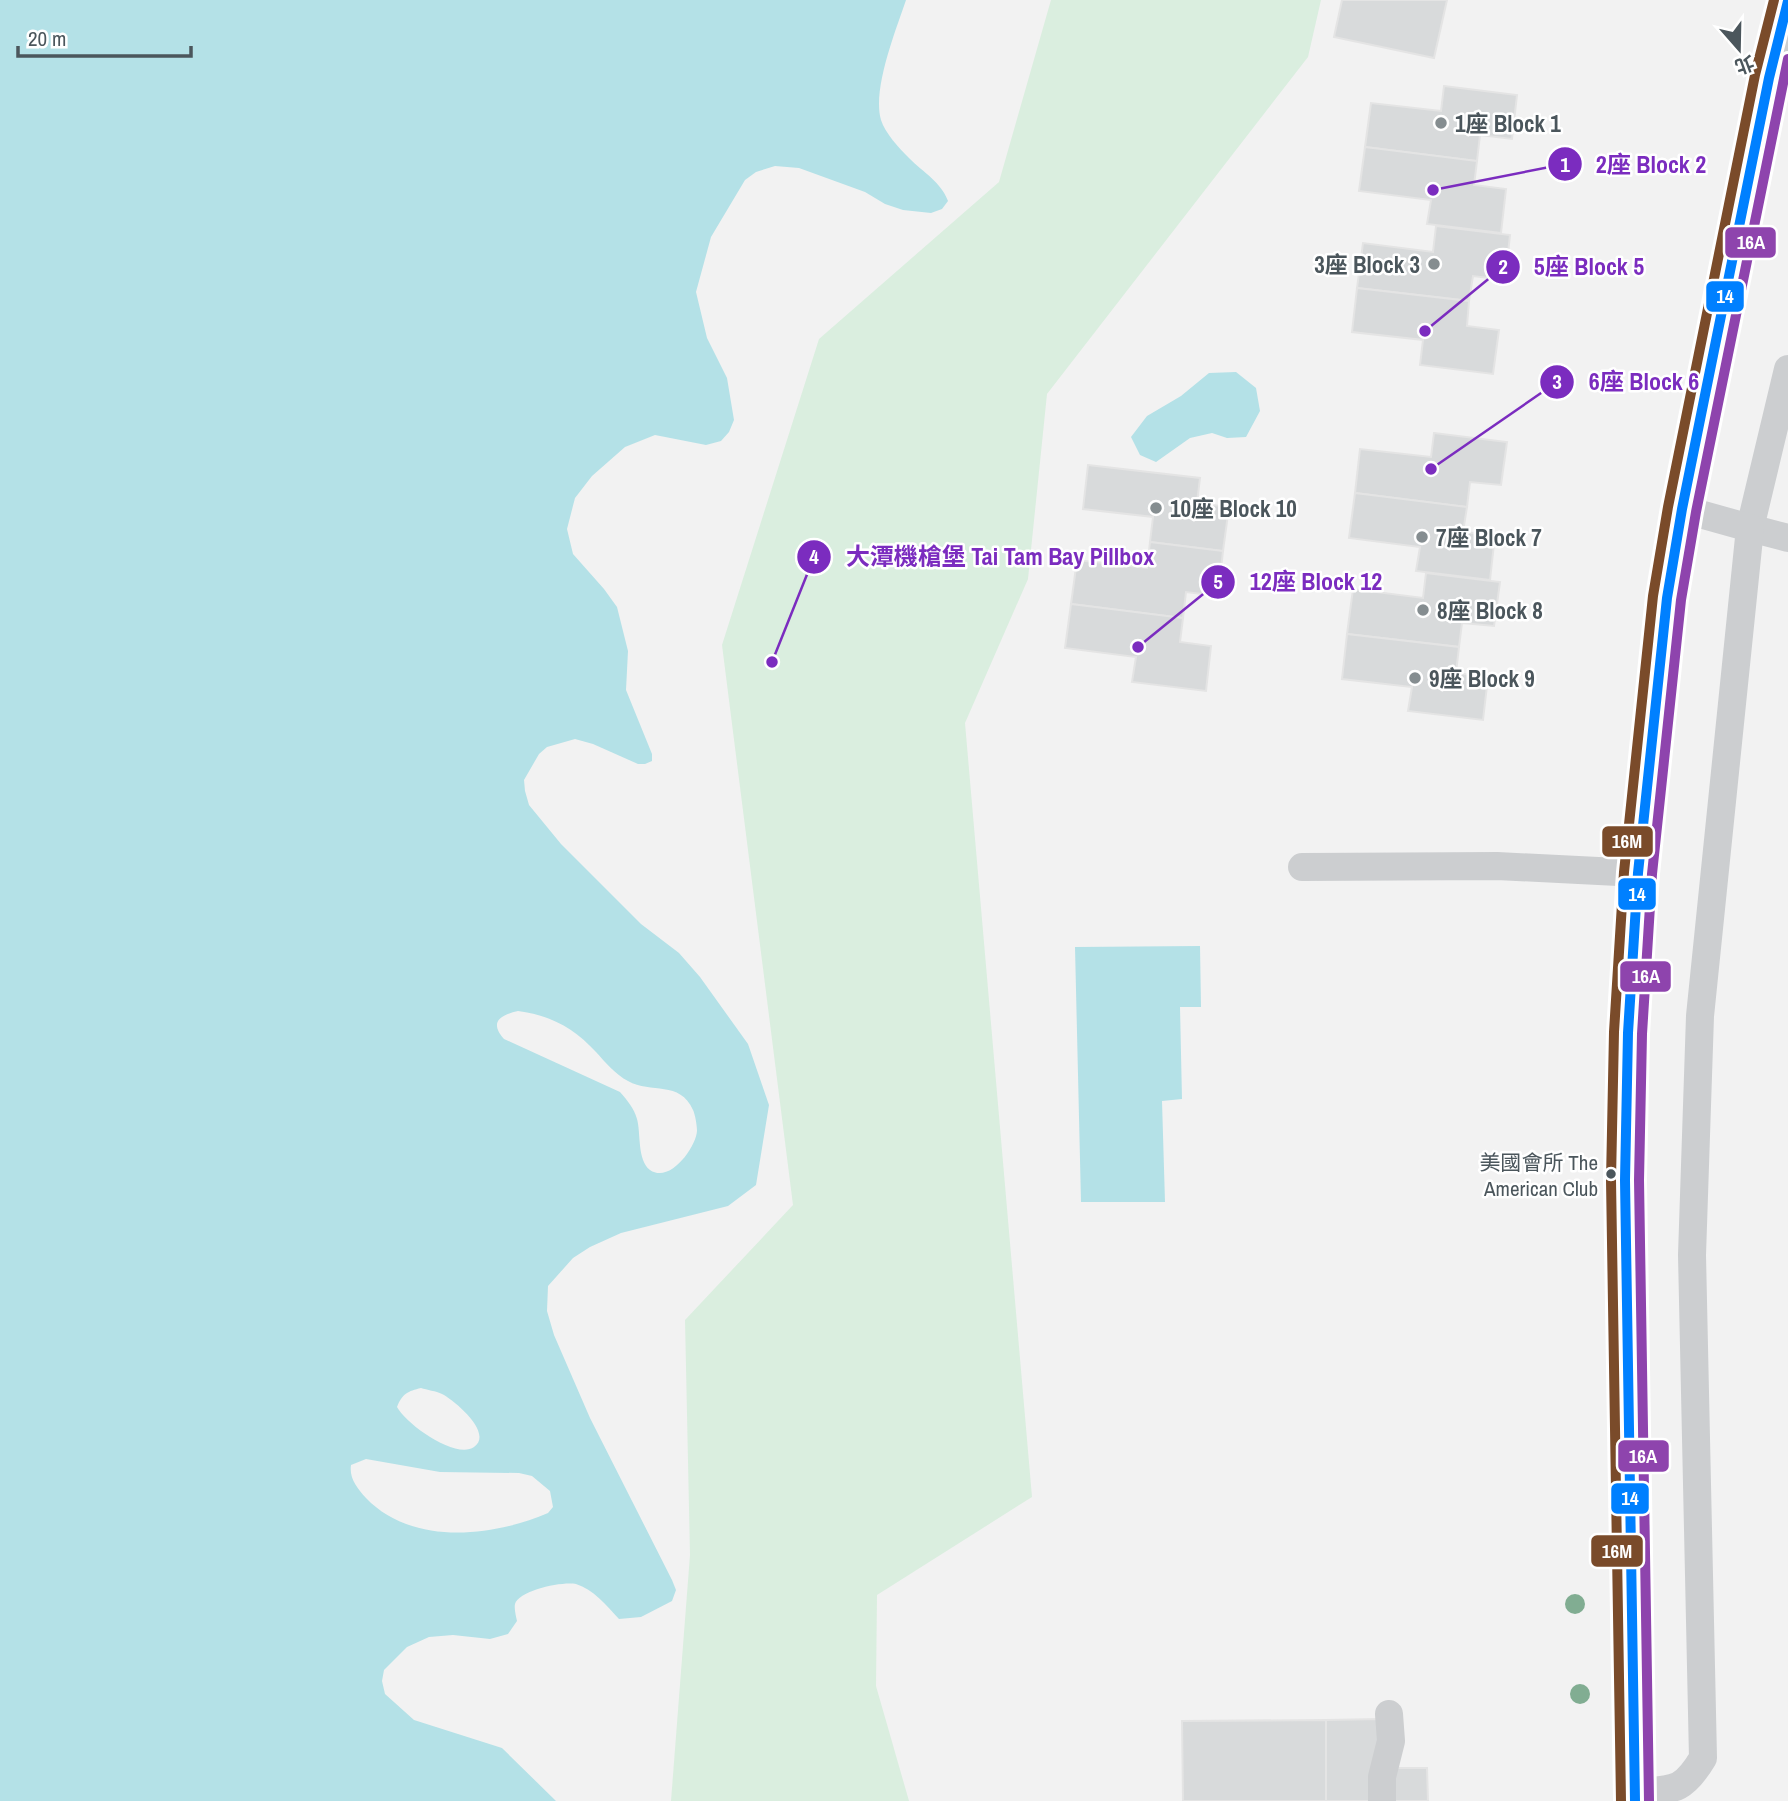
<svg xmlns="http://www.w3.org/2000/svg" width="1788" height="1801" font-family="'Archivo Narrow','Noto Sans TC',sans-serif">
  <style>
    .green { fill: #daeedf }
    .water { fill: #b4e1e7; fill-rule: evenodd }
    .building { fill: #d8dadb; stroke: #e4e4e4; stroke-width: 2 }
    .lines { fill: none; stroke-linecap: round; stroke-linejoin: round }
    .lane { stroke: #ccced0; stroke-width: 28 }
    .secondary { stroke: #ccced0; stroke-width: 38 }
    .bus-1-casing { stroke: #fff; stroke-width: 16 }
    .bus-2-casing { stroke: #fff; stroke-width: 16 }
    .bus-3-casing { stroke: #fff; stroke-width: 16 }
    .bus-1 { stroke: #0080ff; stroke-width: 10 }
    .bus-2 { stroke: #8e44ad; stroke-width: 10 }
    .bus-3 { stroke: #7a4b2a; stroke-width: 10 }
    .tree { fill: #81ad92 }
    .poi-dot { fill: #858d90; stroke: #fff; stroke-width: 2.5 }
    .bus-dot { fill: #4b565c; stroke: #fff; stroke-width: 2.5 }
    .labels { text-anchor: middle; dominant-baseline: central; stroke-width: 5; stroke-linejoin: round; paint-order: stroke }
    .bus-label { font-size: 21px; fill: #4b565c; stroke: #fff; text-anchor: end }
    .poi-label { font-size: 23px; font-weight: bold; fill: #4b565c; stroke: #fff; text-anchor: start }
    .leader { fill: none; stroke: #7b2cbf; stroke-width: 2.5 }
    .callout-dot { fill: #7b2cbf; stroke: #fff; stroke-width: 2.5 }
    .mark-label { font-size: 21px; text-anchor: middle; font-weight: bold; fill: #fff }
    .callout-label { font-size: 24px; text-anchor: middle; font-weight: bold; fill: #7b2cbf; stroke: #fff; stroke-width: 5; stroke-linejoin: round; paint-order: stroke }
    .line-badge { stroke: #fff; stroke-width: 2.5 }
    .badge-label { font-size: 19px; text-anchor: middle; font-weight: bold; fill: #fff }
  </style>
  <rect width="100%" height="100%" fill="#f2f2f2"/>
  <polygon class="green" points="1051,0 1321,0 1308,57 1047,394 1028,579 965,723 1032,1497 877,1595 876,1686 909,1801 671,1801 690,1555 685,1320 793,1205 722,645 819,339 999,182"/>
  <g class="water">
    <path d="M0,0H906C896,30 872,89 881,120C885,133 899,148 909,158C924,173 941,182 948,201L942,209L931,213L903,210L885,204L865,192L799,168L775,166L756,172L745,180L711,237L696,292L707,338L727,378L734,420L729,432L721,441L706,445L655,435L625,447L592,476L575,498L567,529L573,554L604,589L617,607L628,651L626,690L652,754V761L645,764H638L593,744L575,739L547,747L539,754L524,780L525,791L529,805L561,844L641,924L679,953L700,977L748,1044L769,1105L756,1185L728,1206L621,1233L590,1247L573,1258L548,1286L547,1311L554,1335L590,1418L672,1580L676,1590L672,1601L641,1617L619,1619C607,1606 593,1589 576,1584C563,1581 519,1590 515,1604C514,1609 516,1616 517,1621L508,1634L490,1639L453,1635L429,1637L407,1647L384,1670L382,1681L385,1694L414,1720L502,1748L556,1801H0ZM518,1011C550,1015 574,1028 596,1052C605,1062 616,1075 628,1081C651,1094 680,1080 693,1110C695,1114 697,1125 697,1131C696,1147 670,1184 650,1170C637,1160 641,1133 637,1119C634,1108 627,1100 620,1092L504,1039C489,1022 500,1015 518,1011ZM421,1388C427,1390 436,1391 442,1394C454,1400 494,1433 474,1447C456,1460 406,1424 397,1407C402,1394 408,1391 421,1388ZM366,1459L440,1472L519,1473L532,1476L550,1491L553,1507L548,1513C492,1537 412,1546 366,1498C357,1488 349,1478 351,1465Z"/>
    <polygon points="1236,372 1256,388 1260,411 1246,437 1227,438 1212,433 1190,438 1156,462 1140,455 1131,437 1147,416 1181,396 1209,373"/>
    <polygon points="1200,946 1201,1007 1180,1007 1182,1099 1162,1101 1165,1202 1081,1202 1075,947"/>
  </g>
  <g class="building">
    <polygon points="1342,0 1447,0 1434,58 1334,37"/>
    <polygon points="1444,86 1517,95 1512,139 1480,135 1477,161 1365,147 1371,103 1441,111"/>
    <polygon points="1365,147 1477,161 1474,185 1506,189 1501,233 1427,224 1431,200 1359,191"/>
    <polygon points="1436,226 1510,235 1505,280 1473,276 1469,301 1357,288 1363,243 1433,252"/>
    <polygon points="1357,288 1469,301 1467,326 1499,330 1493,374 1420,365 1423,340 1352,332"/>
    <polygon points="1434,433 1507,442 1501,485 1470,482 1467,507 1355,493 1360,449 1431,457"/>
    <polygon points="1088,465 1200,478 1197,503 1229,507 1223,551 1150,542 1153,517 1083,509"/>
    <polygon points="1355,493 1467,507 1463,532 1495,535 1490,580 1416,571 1420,547 1349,538"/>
    <polygon points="1150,542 1223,551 1218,596 1186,592 1183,618 1071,604 1077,560 1147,568"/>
    <polygon points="1426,573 1500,582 1494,626 1462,623 1459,647 1347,634 1353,589 1423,598"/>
    <polygon points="1071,604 1183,618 1180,642 1211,646 1206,691 1132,682 1136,657 1065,648"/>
    <polygon points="1347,634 1459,647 1456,673 1488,677 1483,720 1408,711 1412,687 1342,679"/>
    <polygon points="1380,1719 1381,1768 1427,1768 1428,1801 1326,1801 1326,1720"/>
    <polygon points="1326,1720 1326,1801 1183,1801 1182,1721"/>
  </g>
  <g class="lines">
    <g class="lane">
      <polyline points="1788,369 1750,528 1788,538"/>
      <polyline points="1302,867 1497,866 1638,873"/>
      <path d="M1635,1792C1673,1789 1682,1793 1703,1758L1692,1255L1700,1016L1750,528L1682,509"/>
      <polyline points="1382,1801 1382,1777 1391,1741 1389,1714"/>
    </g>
    <polyline class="secondary" points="1635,1801 1625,1180 1628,1033 1638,873 1658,676 1667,598 1682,509 1769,78 1788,1"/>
    <g class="bus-1-casing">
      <polyline id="bus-1" points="1635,1801 1625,1180 1628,1033 1638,873 1667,598 1682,509 1769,78 1788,1"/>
    </g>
    <g class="bus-2-casing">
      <polyline id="bus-2" points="1649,1801 1639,1180 1642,1034 1652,874 1681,600 1696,512 1788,59"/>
    </g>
    <g class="bus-3-casing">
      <polyline id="bus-3" points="1621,1801 1611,1180 1614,1032 1624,872 1653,596 1668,507 1755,75 1774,0"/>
    </g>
    <use href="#bus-1" class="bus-1"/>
    <use href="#bus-2" class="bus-2"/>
    <use href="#bus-3" class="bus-3"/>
  </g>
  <g class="tree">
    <circle cx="1575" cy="1604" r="10"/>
    <circle cx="1580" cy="1694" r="10"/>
  </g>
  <g class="poi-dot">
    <circle cx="1441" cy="123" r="7"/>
    <circle cx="1434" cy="264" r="7"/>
    <circle cx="1156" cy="508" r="7"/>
    <circle cx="1422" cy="537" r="7"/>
    <circle cx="1423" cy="610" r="7"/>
    <circle cx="1415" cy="678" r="7"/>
  </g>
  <circle class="bus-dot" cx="1611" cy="1174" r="6"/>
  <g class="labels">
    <g class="bus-label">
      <text x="1598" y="1162">美國會所 The<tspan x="1598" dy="26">American Club</tspan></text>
    </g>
    <g class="poi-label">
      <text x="1455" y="123">1座 Block 1</text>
      <text x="1420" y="264" text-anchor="end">3座 Block 3</text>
      <text x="1170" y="508">10座 Block 10</text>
      <text x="1436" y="537">7座 Block 7</text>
      <text x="1437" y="610">8座 Block 8</text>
      <text x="1429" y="678">9座 Block 9</text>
    </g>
  </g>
  <path class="leader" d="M1433 190L1565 164M1425 331L1503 267M1431 469L1557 382M772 662L814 557M1138 647L1218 582"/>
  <g class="callout-dot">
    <circle cx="1433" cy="190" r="7"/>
    <circle cx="1425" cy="331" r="7"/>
    <circle cx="1431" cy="469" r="7"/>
    <circle cx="772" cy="662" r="7"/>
    <circle cx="1138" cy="647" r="7"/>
    <circle cx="1565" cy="164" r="18"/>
    <circle cx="1503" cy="267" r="18"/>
    <circle cx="1557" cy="382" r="18"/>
    <circle cx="814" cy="557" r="18"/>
    <circle cx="1218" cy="582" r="18"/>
  </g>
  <g class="mark-label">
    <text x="1565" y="172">1</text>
    <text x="1503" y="274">2</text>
    <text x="1557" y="389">3</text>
    <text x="814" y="564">4</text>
    <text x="1218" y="589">5</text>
  </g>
  <g class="callout-label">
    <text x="1651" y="173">2座 Block 2</text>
    <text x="1589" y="275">5座 Block 5</text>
    <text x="1644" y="390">6座 Block 6</text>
    <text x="1000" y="565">大潭機槍堡 Tai Tam Bay Pillbox</text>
    <text x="1316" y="590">12座 Block 12</text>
  </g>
  <g class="line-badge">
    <rect x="1724" y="226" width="53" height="33" rx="7" fill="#8e44ad"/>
    <rect x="1705" y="280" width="40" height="33" rx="7" fill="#0080ff"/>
    <rect x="1601" y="825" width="53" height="33" rx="7" fill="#7a4b2a"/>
    <rect x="1617" y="877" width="40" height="34" rx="7" fill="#0080ff"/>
    <rect x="1619" y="960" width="53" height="33" rx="7" fill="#8e44ad"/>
    <rect x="1617" y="1439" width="53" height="34" rx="7" fill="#8e44ad"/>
    <rect x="1610" y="1482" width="40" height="33" rx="7" fill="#0080ff"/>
    <rect x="1590" y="1534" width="54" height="34" rx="7" fill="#7a4b2a"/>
  </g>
  <g class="badge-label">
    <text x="1751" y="249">16A</text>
    <text x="1725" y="303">14</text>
    <text x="1627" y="848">16M</text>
    <text x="1637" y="901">14</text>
    <text x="1646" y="983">16A</text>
    <text x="1643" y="1463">16A</text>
    <text x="1630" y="1505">14</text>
    <text x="1617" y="1558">16M</text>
  </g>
  <g transform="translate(1739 49) rotate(160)" stroke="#ffffff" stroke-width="5" paint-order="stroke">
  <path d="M0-5L12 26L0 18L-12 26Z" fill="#4b565c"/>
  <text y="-10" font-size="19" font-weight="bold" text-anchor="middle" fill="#4b565c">北</text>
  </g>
  <path d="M18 46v10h173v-10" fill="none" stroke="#4b565c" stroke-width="3.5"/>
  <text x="28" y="46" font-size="21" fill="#4b565c" stroke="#ffffff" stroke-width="5" paint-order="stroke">20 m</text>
</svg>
